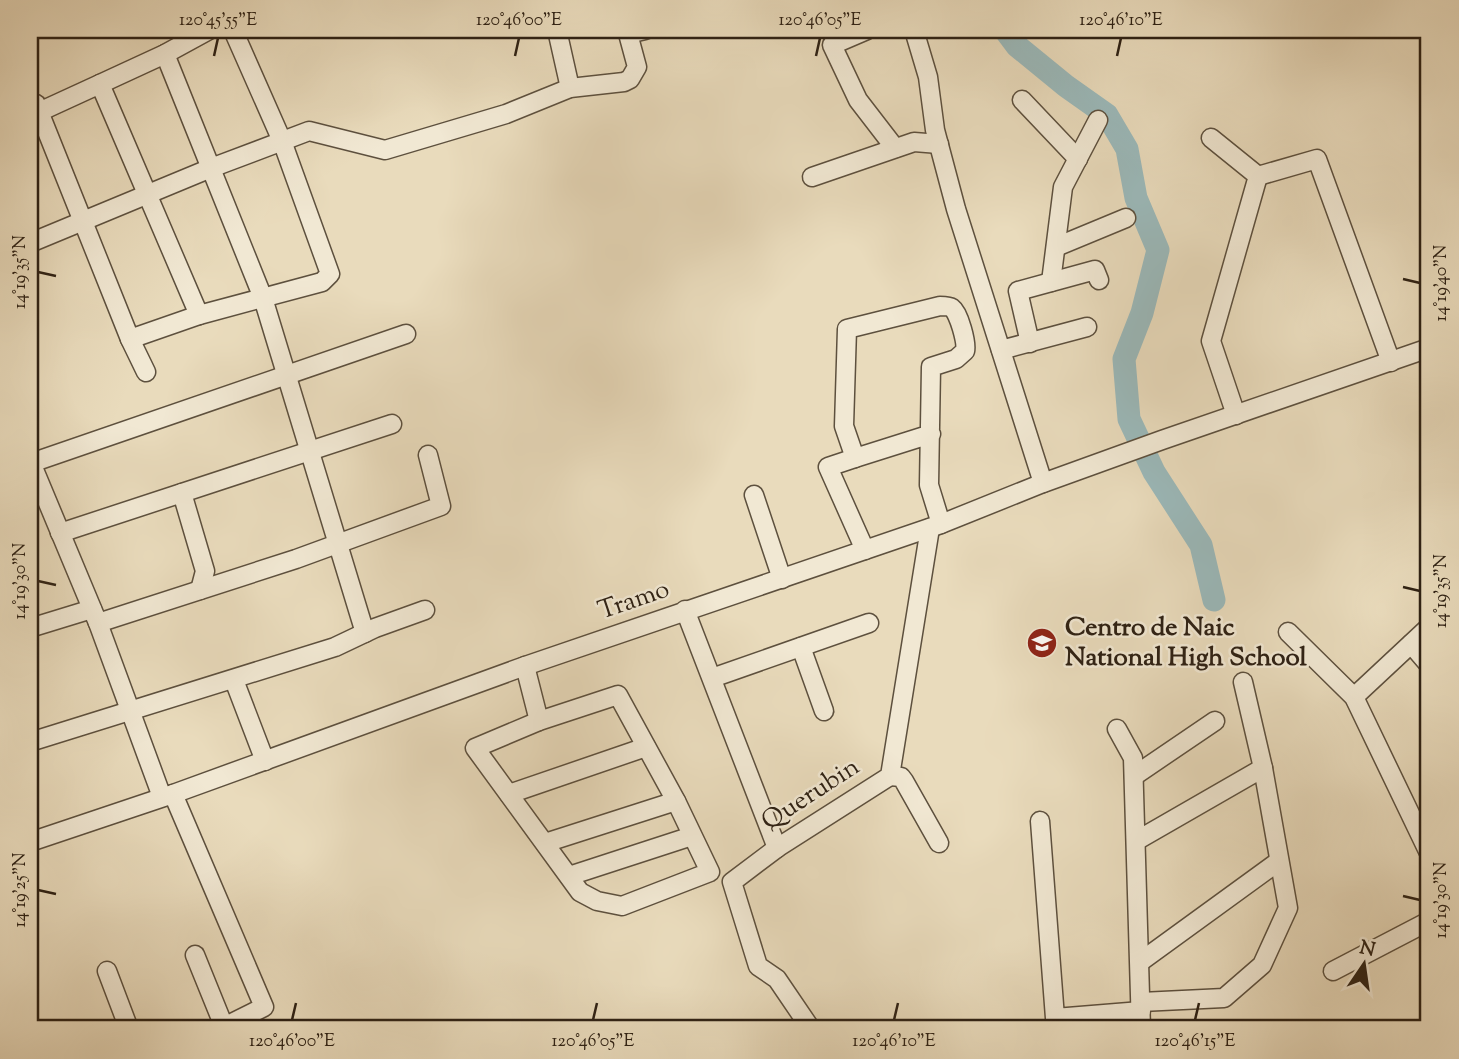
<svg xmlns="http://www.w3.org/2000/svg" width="1459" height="1059" font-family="'Sorts Mill Goudy',serif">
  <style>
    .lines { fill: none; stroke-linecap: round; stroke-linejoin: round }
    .river { stroke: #9bb9ba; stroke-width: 23 }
    .minor-casing { stroke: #5d503e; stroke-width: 21 }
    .minor { stroke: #f1e8d3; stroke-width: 18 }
    .ticks { fill: none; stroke: #2e2114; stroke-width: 2.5 }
    .labels { text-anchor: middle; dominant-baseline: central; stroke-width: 5; stroke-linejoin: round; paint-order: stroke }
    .street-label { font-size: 26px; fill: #2e2114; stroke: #f1e8d3 }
    .poi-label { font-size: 26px; font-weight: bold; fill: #2e2114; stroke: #f1e8d3; text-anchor: start }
    .neatline { fill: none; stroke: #2e2114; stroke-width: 2.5 }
    .ticks-label { font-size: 18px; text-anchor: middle; fill: #2e2114 }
  </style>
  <rect width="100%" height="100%" fill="#e9dbbc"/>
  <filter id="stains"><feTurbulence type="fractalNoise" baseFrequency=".00286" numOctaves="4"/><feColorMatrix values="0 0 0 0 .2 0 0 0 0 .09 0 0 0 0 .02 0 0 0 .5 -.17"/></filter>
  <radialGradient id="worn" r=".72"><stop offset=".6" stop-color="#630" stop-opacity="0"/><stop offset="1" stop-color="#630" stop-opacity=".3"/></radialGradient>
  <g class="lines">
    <polyline class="river" points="1005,30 1017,46 1066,86 1107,115 1127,149 1136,198 1158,250 1142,313 1124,359 1129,419 1154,472 1201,545 1214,600"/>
    <g class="minor-casing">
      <g id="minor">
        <polyline points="557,30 570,88"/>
        <polyline points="867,30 832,45 858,100 895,148"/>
        <polyline points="914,30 928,77 935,130 956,209 1043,483"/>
        <polyline points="628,34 645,30"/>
        <polyline points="165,54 263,298 365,633"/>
        <polyline points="100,84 165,54 209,30"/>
        <polyline points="1022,100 1078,159"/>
        <polyline points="36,104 130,339 146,372"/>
        <polyline points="39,112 100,84 199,315"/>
        <polyline points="1211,138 1258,176 1211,341 1236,415"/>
        <polyline points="1258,176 1317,159 1391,362"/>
        <polyline points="812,177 914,142 939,144"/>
        <polyline points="30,243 211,168 309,131 385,150 506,114 570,88 624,82 630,79 637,67 627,30"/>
        <polyline points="1056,247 1126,218"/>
        <polyline points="1051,282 1063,187 1098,120"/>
        <polyline points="130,339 199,315 322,282 330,274 282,141 233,30"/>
        <polyline points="1030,343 1018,291 1095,270 1099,280"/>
        <polyline points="1001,350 1087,327"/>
        <path d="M931,434L855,458L844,426L847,329L940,306C943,306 949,306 952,308C959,313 967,343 965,351L956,359L931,367L929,485L941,524"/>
        <polyline points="855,458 828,467 865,550"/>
        <polyline points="30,460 98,623 162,797"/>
        <polyline points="31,463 406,334"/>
        <polyline points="182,493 205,571 200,590"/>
        <polyline points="754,495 782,579"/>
        <polyline points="60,533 392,424"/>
        <polyline points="685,610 777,848"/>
        <polyline points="98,623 296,559 441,506 428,455"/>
        <polyline points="30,628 92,609"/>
        <polyline points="1288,632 1354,697 1429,853"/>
        <polyline points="1411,644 1429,665"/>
        <polyline points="801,647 824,711"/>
        <polyline points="525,666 539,721"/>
        <polyline points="712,678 869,623"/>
        <polyline points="234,680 265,761"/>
        <polyline points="1243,682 1263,768"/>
        <polygon points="618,695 676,801 710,872 622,906 597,901 580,892 475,748 539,721"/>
        <polyline points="1354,697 1429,627"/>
        <polyline points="1117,729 1133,758 1141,1029"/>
        <polyline points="30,742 335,647 375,628 425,610"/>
        <polyline points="890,776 901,777 904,781 939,843"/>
        <polyline points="1134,776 1215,721"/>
        <polyline points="173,794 264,1007 224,1027"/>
        <polyline points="509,794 646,747"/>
        <polyline points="1040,821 1055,1018 1141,1011"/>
        <polyline points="1136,841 1263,768 1288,908 1262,965 1224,998 1141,1002"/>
        <polyline points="30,842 173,794 525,666 941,524 1043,483 1162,440 1429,348"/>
        <polyline points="545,843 676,801"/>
        <polyline points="569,876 692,836"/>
        <polyline points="195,955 225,1029"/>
        <polyline points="1140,962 1279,861"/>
        <polyline points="107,971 129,1029"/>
        <polyline points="1333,971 1429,921"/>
        <polyline points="811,1029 777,979 758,966 732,882 777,848 890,776 930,528"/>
      </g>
    </g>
    <use href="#minor" class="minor"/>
  </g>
  <path class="ticks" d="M214,56L218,38M515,56L519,38M816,56L820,38M1117,56L1121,38M38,272L56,276M1403,279L1420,283M38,581L56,585M1403,587L1420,591M38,890L56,894M1403,896L1420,900M292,1020L296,1003M593,1020L597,1003M894,1020L898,1003M1195,1020L1199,1003"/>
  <defs>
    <g id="school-disc" transform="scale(1.575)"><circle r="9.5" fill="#8f2418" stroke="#f1e8d3"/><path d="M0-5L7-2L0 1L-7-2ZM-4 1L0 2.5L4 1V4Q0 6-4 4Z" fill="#fff"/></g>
  </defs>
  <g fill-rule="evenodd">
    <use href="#school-disc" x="1042" y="643"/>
  </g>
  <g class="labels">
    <g class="street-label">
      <text transform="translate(634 601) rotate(-19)">Tramo</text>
      <text transform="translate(811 795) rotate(-33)">Querubin</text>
    </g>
    <g class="poi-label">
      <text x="1065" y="628">Centro de Naic<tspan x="1065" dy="30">National High School</tspan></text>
    </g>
  </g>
  <rect width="1459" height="1059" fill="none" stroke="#e9dbbc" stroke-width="77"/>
  <g transform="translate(1364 964) rotate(13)" stroke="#f1e8d3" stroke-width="5" paint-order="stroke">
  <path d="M0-5L12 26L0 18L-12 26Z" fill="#2e2114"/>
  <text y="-10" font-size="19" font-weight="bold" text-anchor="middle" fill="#2e2114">N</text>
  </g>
  <rect x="38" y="38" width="1382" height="982" class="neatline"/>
  <g class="ticks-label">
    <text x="218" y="25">120°45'55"E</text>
    <text x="519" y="25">120°46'00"E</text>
    <text x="820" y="25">120°46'05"E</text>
    <text x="1121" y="25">120°46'10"E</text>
    <text transform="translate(19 272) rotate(-90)" y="6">14°19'35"N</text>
    <text transform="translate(1440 283) rotate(-90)" y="6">14°19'40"N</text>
    <text transform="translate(19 581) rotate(-90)" y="6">14°19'30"N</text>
    <text transform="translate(1440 591) rotate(-90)" y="6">14°19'35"N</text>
    <text transform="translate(19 890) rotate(-90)" y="6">14°19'25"N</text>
    <text transform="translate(1440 900) rotate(-90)" y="6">14°19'30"N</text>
    <text x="292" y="1046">120°46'00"E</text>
    <text x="593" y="1046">120°46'05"E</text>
    <text x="894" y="1046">120°46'10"E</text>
    <text x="1195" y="1046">120°46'15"E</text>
  </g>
  <rect width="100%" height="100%" filter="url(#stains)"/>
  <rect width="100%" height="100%" fill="url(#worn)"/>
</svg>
